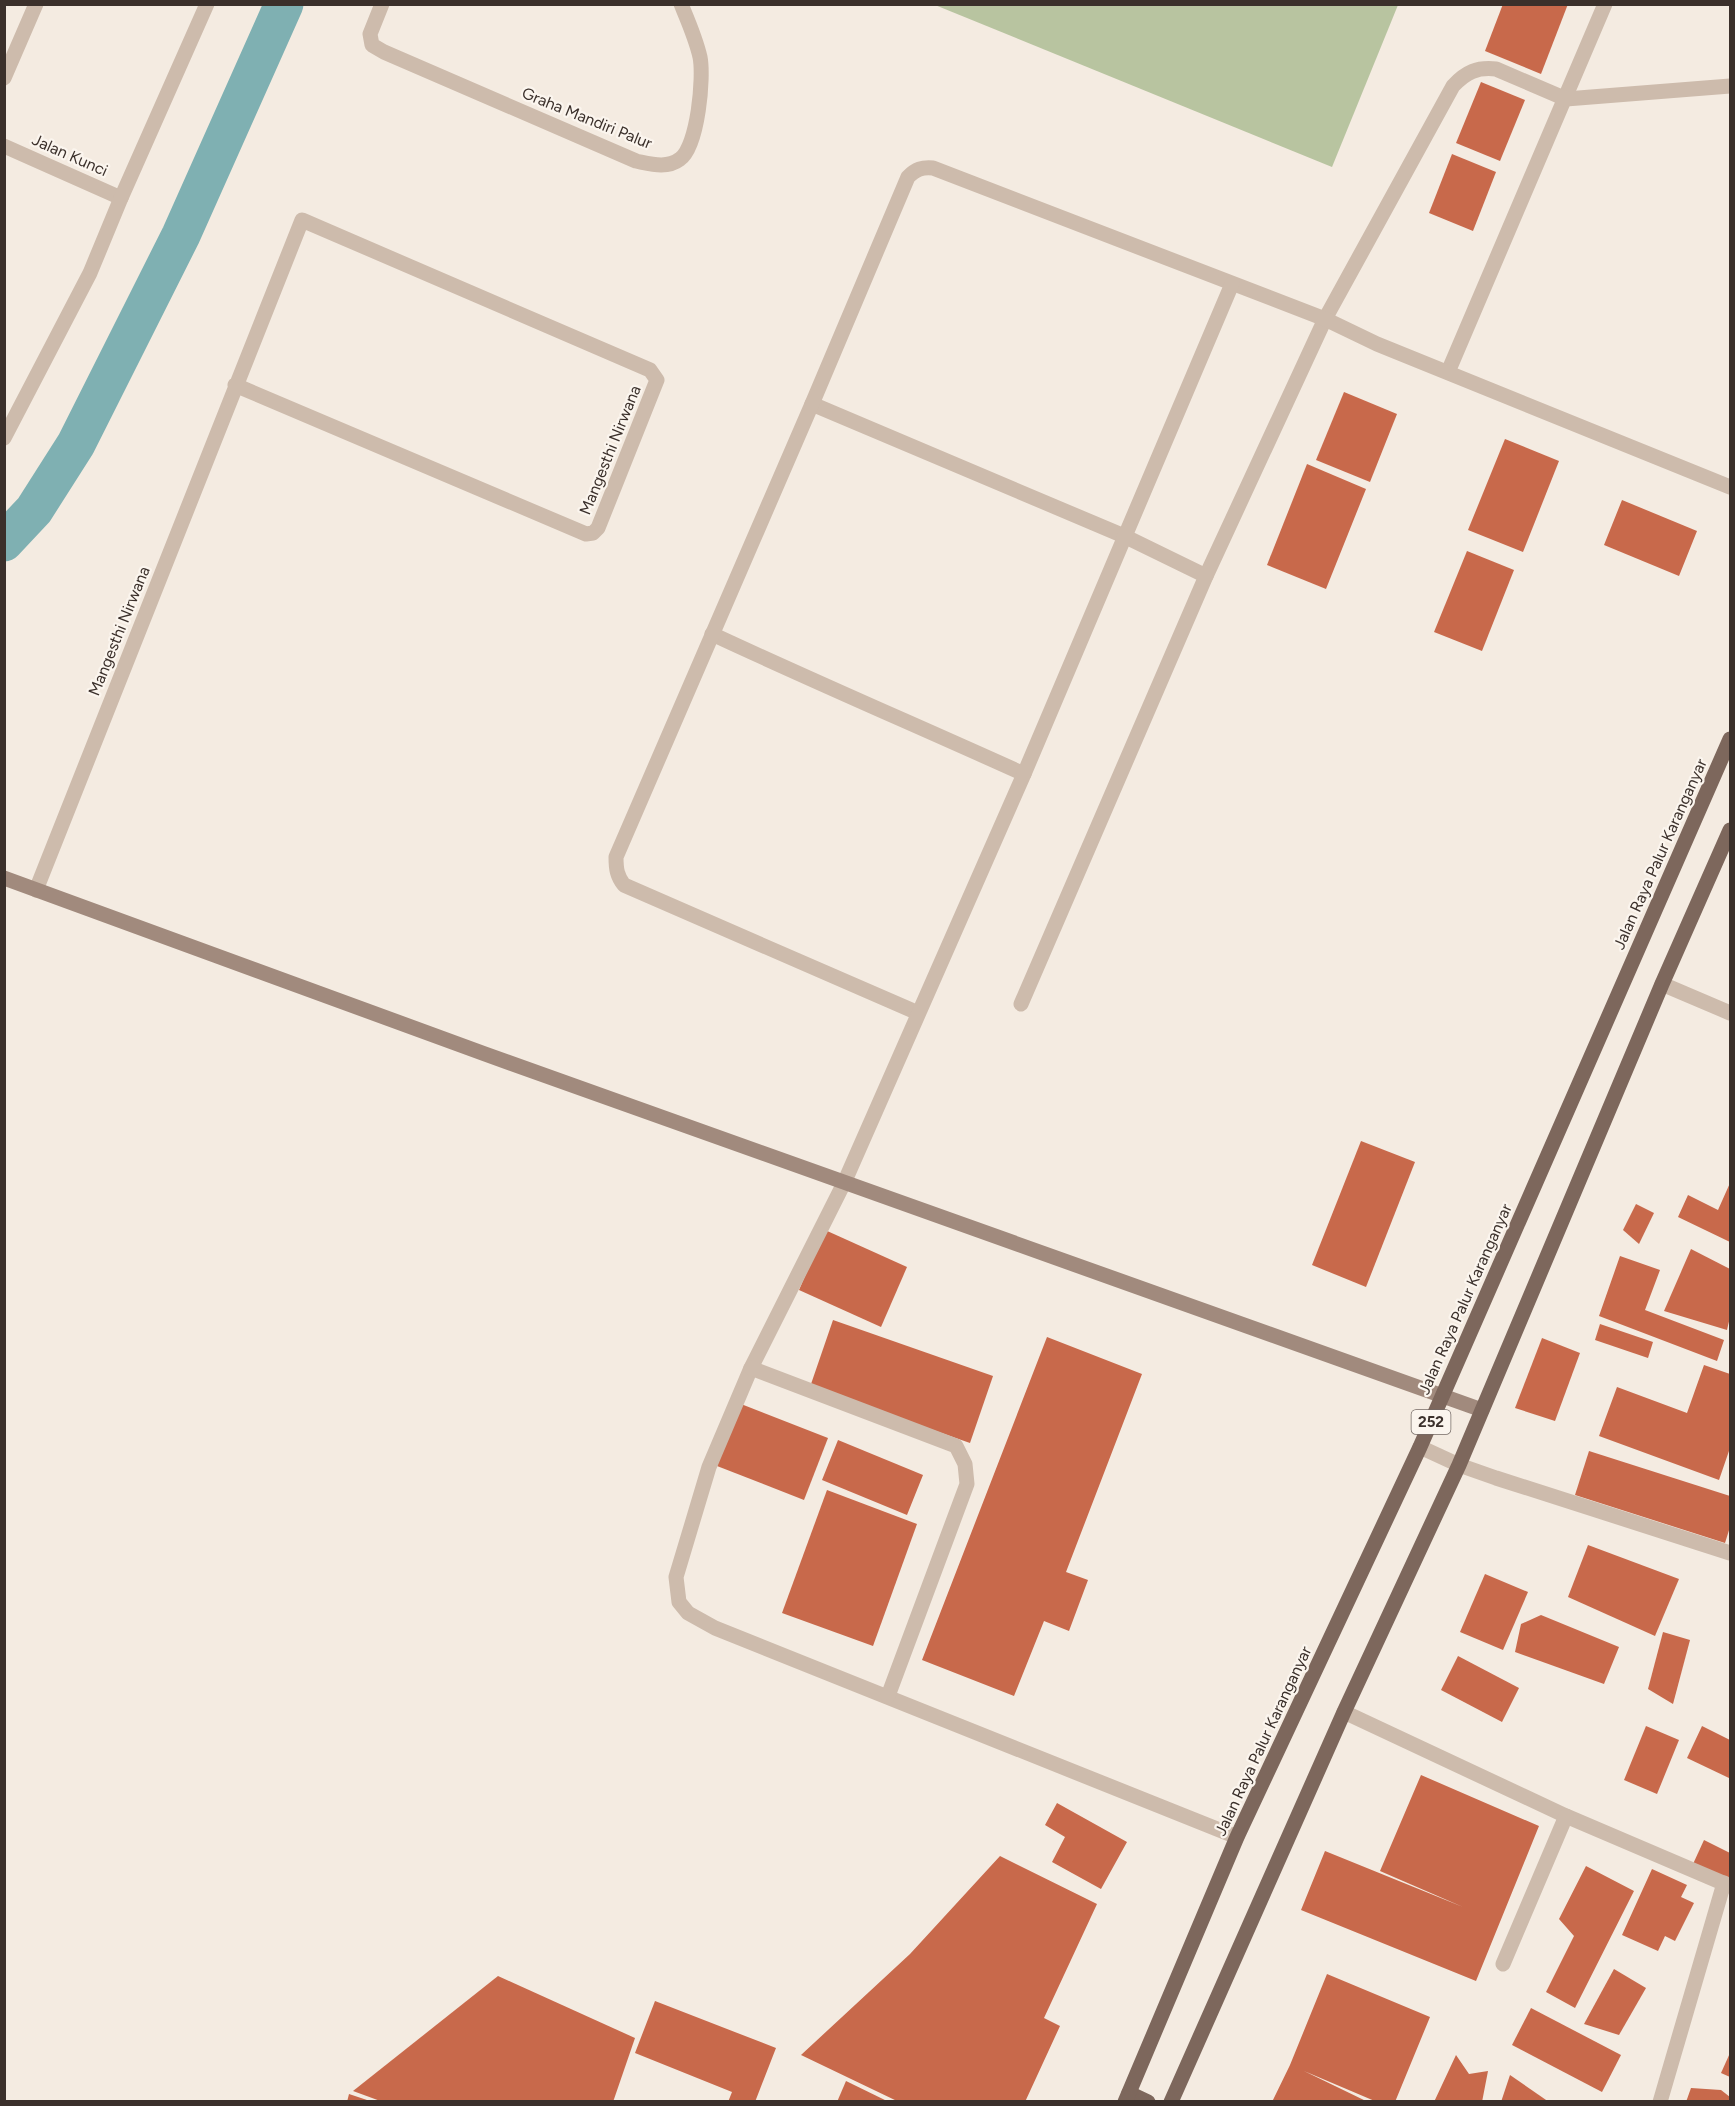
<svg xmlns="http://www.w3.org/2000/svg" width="1735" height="2106" font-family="Figtree,sans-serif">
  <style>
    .green { fill: #b8c4a0 }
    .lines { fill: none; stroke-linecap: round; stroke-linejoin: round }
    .canal { stroke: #7fb0b2; stroke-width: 39 }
    .building { fill: #c8694b }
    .lane { stroke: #cdbbac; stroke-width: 15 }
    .street { stroke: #cdbbac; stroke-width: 15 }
    .secondary { stroke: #a18a7d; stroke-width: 15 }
    .primary { stroke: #7d675c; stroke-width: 15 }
    .labels { text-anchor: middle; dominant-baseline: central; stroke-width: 4.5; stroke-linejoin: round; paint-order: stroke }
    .shield { fill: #fbf5ee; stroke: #756b66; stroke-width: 1.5 }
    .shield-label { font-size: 15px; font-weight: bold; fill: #3b302b }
    .street-label { font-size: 16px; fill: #3b302b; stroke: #fbf5ee }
  </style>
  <rect width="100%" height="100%" fill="#f4ebe1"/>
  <polygon class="green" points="935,5 1398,5 1332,167"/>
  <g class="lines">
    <polyline class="canal" points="4,542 34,510 76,444 181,235 284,4"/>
  </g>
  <g class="building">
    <polygon points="1503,4 1568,4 1541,74 1485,51"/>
    <polygon points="1481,82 1525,100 1500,161 1456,143"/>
    <polygon points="1452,154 1496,172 1473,231 1429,213"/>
    <polygon points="1344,392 1397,414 1370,482 1316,460"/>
    <polygon points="1505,439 1559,461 1523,552 1468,530"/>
    <polygon points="1307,464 1366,489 1326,589 1267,565"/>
    <polygon points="1622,500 1697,531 1679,576 1604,545"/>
    <polygon points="1467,551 1514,570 1482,651 1434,632"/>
    <polygon points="1361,1141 1415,1162 1366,1287 1312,1265"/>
    <polygon points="1730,1183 1730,1242 1678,1217 1688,1195 1718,1210"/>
    <polygon points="1636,1204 1654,1213 1639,1244 1623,1230"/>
    <polygon points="825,1230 907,1267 881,1327 799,1290"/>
    <polygon points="1691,1249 1730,1269 1730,1317 1727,1330 1664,1311"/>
    <polygon points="1620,1256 1660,1270 1645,1310 1724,1340 1717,1361 1599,1316"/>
    <polygon points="833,1320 993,1376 970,1443 810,1387"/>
    <polygon points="1600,1324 1653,1342 1648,1358 1595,1340"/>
    <polygon points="1047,1337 1142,1374 1066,1572 1088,1580 1069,1631 1044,1621 1014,1696 922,1660"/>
    <polygon points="1542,1338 1580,1353 1555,1421 1515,1408"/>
    <polygon points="1704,1365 1730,1374 1730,1448 1719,1480 1599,1436 1617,1387 1687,1413"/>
    <polygon points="741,1404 828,1438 804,1500 717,1466"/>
    <polygon points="838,1440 923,1475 907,1515 822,1480"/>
    <polygon points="1589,1451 1730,1496 1730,1527 1725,1543 1575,1495"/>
    <polygon points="827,1490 917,1524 873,1646 782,1613"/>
    <polygon points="1588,1545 1679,1579 1655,1636 1568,1597"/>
    <polygon points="1485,1574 1528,1592 1503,1650 1460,1632"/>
    <polygon points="1541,1615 1619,1647 1604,1684 1515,1652 1521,1624"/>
    <polygon points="1663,1632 1690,1640 1673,1704 1648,1689"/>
    <polygon points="1458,1656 1519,1688 1502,1722 1441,1690"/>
    <polygon points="1646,1726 1679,1740 1657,1794 1624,1780"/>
    <polygon points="1702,1726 1730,1740 1730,1774 1729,1778 1687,1758"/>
    <polygon points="1421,1775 1539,1826 1476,1981 1301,1910 1325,1851 1463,1907 1380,1871"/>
    <polygon points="1057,1803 1127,1842 1101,1889 1052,1862 1065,1837 1045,1825"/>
    <polygon points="1704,1840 1730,1853 1730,1882 1693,1864"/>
    <polygon points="1000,1856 1097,1904 1044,2018 1060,2026 1025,2102 899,2102 801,2055 910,1954"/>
    <polygon points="1586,1866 1634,1891 1575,2008 1546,1992 1574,1936 1559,1919"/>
    <polygon points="1652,1869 1687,1885 1681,1897 1694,1903 1675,1941 1665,1936 1658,1951 1622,1935"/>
    <polygon points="1614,1969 1646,1988 1619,2035 1584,2024"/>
    <polygon points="1327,1974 1430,2017 1395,2102 1377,2102 1304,2071 1368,2102 1272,2102 1290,2065"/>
    <polygon points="498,1976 635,2038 613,2102 383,2102 353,2091"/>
    <polygon points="655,2001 776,2048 755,2102 728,2102 732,2092 635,2053"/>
    <polygon points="1531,2008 1621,2055 1602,2092 1512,2045"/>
    <polygon points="1730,2053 1730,2077 1721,2073"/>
    <polygon points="1456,2055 1469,2074 1488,2071 1482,2102 1434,2102"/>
    <polygon points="1510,2075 1549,2102 1501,2102"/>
    <polygon points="846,2081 889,2102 837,2102"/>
    <polygon points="1691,2088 1721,2090 1730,2097 1730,2102 1686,2102"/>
    <polygon points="349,2094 370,2101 370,2102 347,2102"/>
  </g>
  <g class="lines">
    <g class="lane">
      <polyline points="1662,984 1730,1013"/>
      <polyline points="844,1183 751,1368 709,1467 676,1577 679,1602 688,1613 715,1628 1237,1837"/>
      <polyline points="751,1368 956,1446 965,1464 967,1484 888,1696"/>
    </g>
    <g class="street">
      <path d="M382,4L370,34L372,45L384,52L636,161C651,164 667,169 680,159C698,146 704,77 700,57C696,39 688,21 681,4"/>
      <polyline points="4,78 36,4"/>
      <polyline points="4,146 121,198"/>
      <polyline points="1448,372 1605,4"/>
      <polyline points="812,404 1124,536 1206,576"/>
      <polyline points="4,438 90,273 121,198 207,4"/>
      <path d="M712,634C815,682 920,727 1024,774"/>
      <polyline points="36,890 302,220 650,370 657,380 598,528 593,533 586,534 235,385"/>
      <path d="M1021,1004L1206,576L1325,319L1453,86C1466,72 1477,67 1496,69L1566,99L1730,86"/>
      <path d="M918,1013L624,885C617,876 616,869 616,857L812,404L908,177C916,169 922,167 933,168L1325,319L1377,344L1730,487"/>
      <polyline points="844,1183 1024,774 1232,284"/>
      <polyline points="1420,1447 1459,1465 1496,1478 1730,1553"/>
      <polyline points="1344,1712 1566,1816 1730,1886"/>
      <polyline points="1503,1964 1566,1816"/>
      <polyline points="1660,2102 1724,1883"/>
    </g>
    <polyline class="secondary" points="4,878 485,1054 1482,1410"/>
    <g class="primary">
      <polyline points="1129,2093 1148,2102"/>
      <polyline points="1125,2102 1237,1837 1420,1447 1730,739"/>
      <polyline points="1171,2102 1344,1712 1459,1465 1662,984 1730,830"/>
    </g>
  </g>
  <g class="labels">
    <rect class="shield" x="1411.5" y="1410" width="39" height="24" rx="4.5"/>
    <g class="shield-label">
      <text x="1431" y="1422">252</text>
    </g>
    <g class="street-label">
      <text transform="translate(587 118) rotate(22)">Graha Mandiri Palur</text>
      <text transform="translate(70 155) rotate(24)">Jalan Kunci</text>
      <text transform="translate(610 450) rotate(-68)">Mangesthi Nirwana</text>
      <text transform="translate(119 631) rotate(-68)">Mangesthi Nirwana</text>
      <text transform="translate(1660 854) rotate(-66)">Jalan Raya Palur Karanganyar</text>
      <text transform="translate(1465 1299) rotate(-66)">Jalan Raya Palur Karanganyar</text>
      <text transform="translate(1263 1741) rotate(-65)">Jalan Raya Palur Karanganyar</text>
    </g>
  </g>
  <rect width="1735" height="2106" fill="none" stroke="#3b302b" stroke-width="12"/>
</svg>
